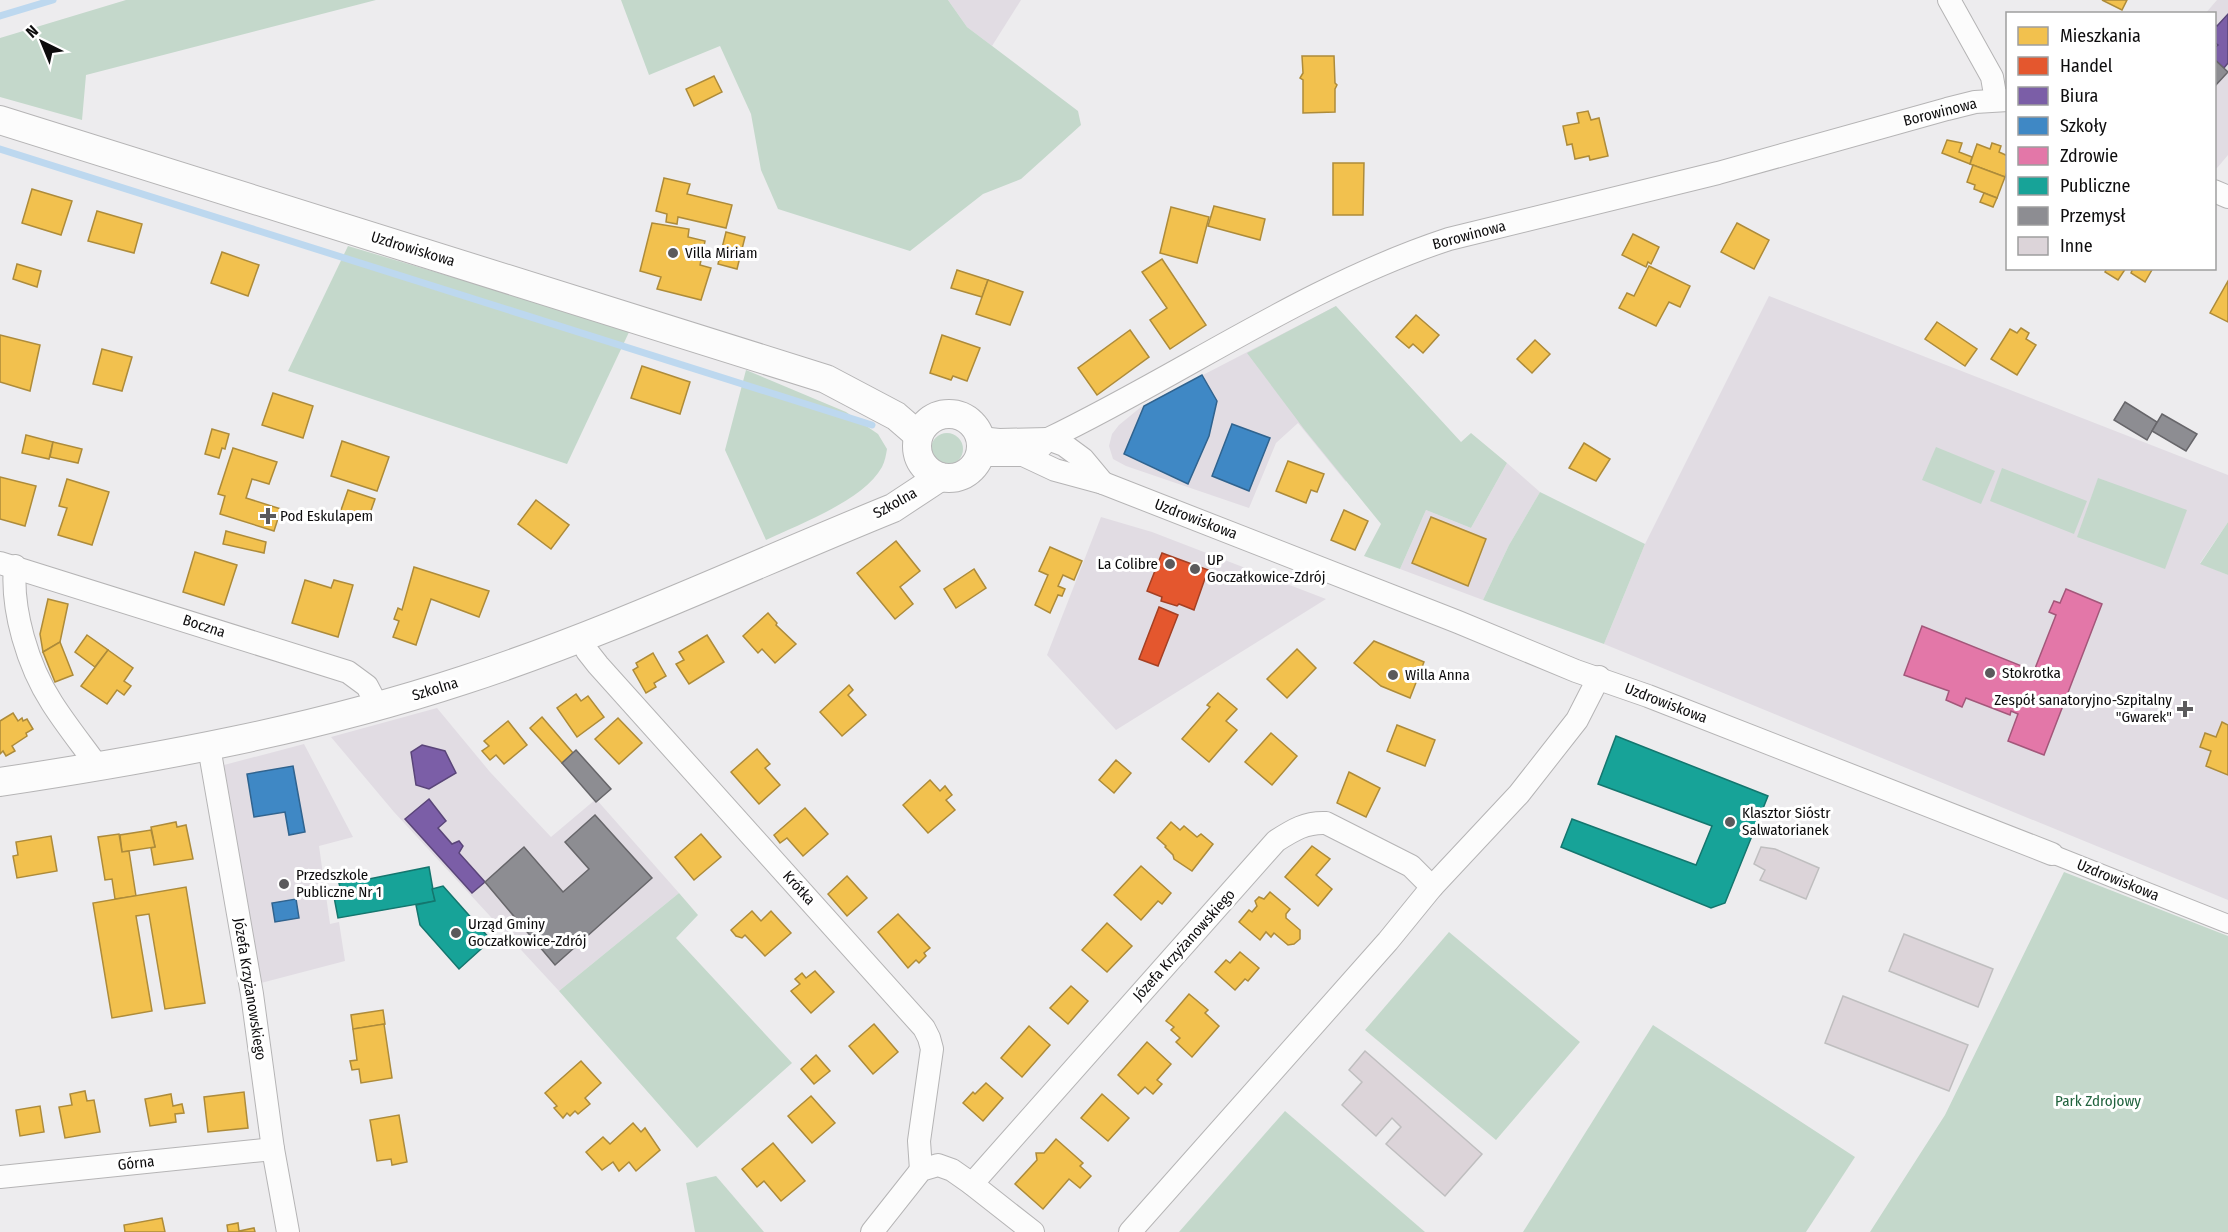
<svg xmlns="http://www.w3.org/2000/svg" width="2228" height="1232" font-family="'Fira Sans Condensed',sans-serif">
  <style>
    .built { fill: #e1dce3 }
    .green { fill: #c4d8cb }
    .homes { fill: #f2c14e; stroke: #ad8b3a; stroke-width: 1.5 }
    .shops { fill: #e4572e; stroke: #a44024; stroke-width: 1.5 }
    .offices { fill: #7b5ea7; stroke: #5a4579; stroke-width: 1.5 }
    .schools { fill: #3f88c5; stroke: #30638e; stroke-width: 1.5 }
    .health { fill: #e377a8; stroke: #a3577a; stroke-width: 1.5 }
    .public { fill: #17a398; stroke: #14766e; stroke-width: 1.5 }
    .industry { fill: #8d8d92; stroke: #67666a; stroke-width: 1.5 }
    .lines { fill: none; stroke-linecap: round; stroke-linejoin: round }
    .stream { stroke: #bdd8ef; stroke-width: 7 }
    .building { fill: #dcd4d9; stroke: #bfbebf; stroke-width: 1.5 }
    .pedestrian-casing { stroke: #b5b4b5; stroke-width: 20 }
    .minor-casing { stroke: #b5b4b5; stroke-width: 24 }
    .tertiary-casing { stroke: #b5b4b5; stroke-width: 30 }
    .pedestrian { stroke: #fcfcfc; stroke-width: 18 }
    .minor { stroke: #fcfcfc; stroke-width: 22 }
    .tertiary { stroke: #fcfcfc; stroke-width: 28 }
    .poi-dot { fill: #5b5a5c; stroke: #fff; stroke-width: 2 }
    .labels { text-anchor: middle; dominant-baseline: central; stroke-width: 6; stroke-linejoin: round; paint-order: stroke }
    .street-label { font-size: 15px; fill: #0d0c0d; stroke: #fff }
    .poi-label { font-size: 15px; fill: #0d0c0d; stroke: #fff; text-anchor: start }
    .park-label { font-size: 15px; fill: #21633e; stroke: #fff }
  </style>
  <rect width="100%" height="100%" fill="#edecee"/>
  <g class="built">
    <polygon points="948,0 1021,0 992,46 967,27"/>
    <polygon points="2217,0 2228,0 2228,155 2217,168 2214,167 2214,14 2205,14"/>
    <polygon points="1769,296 2228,475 2228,522 2200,563 2228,575 2228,900 1604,644 1645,544"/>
    <polygon points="1336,306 1346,482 1298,423 1276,443 1249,508 1126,466 1113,459 1109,446 1112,434 1119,425 1141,407"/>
    <polygon points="1507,463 1540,492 1509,545 1483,600 1400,569 1426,510 1471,528"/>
    <polygon points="1101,517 1152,532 1326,599 1116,730 1047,655"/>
    <polygon points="437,708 490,772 551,837 596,799 679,893 559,991 394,812 331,737"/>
    <polygon points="304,744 353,837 319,846 330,924 339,922 345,961 261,983 224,765"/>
  </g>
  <g class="green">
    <polygon points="126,0 376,0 86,75 82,120 0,97 0,38"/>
    <polygon points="621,0 948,0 967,27 1078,111 1081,125 1021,179 983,194 910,251 778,209 761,170 751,114 720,46 649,75"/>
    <polygon points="348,246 630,330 567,464 288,371"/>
    <polygon points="1336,306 1461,442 1471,433 1507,463 1471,528 1426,510 1400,569 1364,556 1381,524 1304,429 1247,353"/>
    <path d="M746,370L846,412L878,434L887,449C886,455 885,461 882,467C864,500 800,524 766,540L725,450Z"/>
    <circle cx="947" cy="449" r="16"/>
    <polygon points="1936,447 1995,471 1981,504 1922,480"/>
    <polygon points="2002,468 2087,501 2074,534 1990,501"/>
    <polygon points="2098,478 2187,510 2165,569 2077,537"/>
    <polygon points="1540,492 1645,544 1604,644 1483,600 1509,545"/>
    <polygon points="2228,522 2228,575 2200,564"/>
    <polygon points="2064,872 2228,936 2228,1232 1870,1232 1945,1115"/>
    <polygon points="679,893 698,915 676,938 792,1063 697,1148 559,991"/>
    <polygon points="1449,932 1580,1042 1496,1140 1365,1030"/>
    <polygon points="1653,1025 1855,1157 1806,1232 1523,1232"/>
    <polygon points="1285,1111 1425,1232 1179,1232"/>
    <polygon points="716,1176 764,1232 695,1232 686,1183"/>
  </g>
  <g class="homes">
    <polygon points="2102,0 2127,0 2122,10"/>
    <polygon points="1302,56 1334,56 1335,83 1337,85 1335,89 1335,112 1303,113 1303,80 1300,78 1303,73"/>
    <polygon points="714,76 722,92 694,106 686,89"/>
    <polygon points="1588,111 1591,120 1599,118 1608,156 1590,160 1589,156 1575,159 1572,144 1567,145 1563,126 1579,123 1577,113"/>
    <polygon points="1947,140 1962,143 1959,152 1972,157 1970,164 1942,153"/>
    <polygon points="1992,143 2001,146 1999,152 2008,156 2008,170 2005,177 1970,164 1977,144 1990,149"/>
    <polygon points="1333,163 1364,163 1363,215 1333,215"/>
    <polygon points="1973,165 2005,177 1997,198 1974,189 1975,185 1967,182"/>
    <polygon points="664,178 690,184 687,194 732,205 726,228 678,217 677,224 666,222 667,214 656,211"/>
    <polygon points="32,189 72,201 61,235 22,223"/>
    <polygon points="1984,193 1997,198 1993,207 1980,202"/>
    <polygon points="1214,206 1265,219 1260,240 1208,226"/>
    <polygon points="1171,207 1209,217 1197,263 1160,253"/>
    <polygon points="97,211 142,224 134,253 88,241"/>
    <polygon points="652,223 689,229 688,237 705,241 700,265 711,268 701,300 657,289 661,277 640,271"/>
    <polygon points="1737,223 1769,240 1754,269 1721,252"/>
    <polygon points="726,232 745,237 737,269 718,264"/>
    <polygon points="1633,234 1659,247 1651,264 1648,262 1646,267 1622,255"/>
    <polygon points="222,252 259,265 248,296 211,283"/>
    <polygon points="1162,259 1206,325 1170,349 1150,320 1167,308 1142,272"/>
    <polygon points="17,264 41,271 37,287 13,279"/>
    <polygon points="1649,266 1690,286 1680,307 1669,302 1656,326 1619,308 1627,293 1634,296"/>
    <polygon points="2107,268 2126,268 2118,280 2105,272"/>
    <polygon points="2133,268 2153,268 2145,282 2131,273"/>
    <polygon points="957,270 988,280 982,297 951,288"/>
    <polygon points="988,280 1023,292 1010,325 976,314"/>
    <polygon points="2228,281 2228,322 2210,313"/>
    <polygon points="1416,315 1439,335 1423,353 1413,344 1409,348 1396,337"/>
    <polygon points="1937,322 1977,349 1965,366 1925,339"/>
    <polygon points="2021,328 2029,333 2026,339 2036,345 2017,375 1991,359 2010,329 2017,333"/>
    <polygon points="1130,330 1149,357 1097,395 1078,368"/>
    <polygon points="0,335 40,345 30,391 0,382"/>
    <polygon points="942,335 980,348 967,381 953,376 951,380 930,373"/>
    <polygon points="1535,340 1550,354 1532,373 1517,359"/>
    <polygon points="102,349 132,357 122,391 93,384"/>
    <polygon points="642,366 690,382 680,414 631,398"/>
    <polygon points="273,393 313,406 303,438 262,425"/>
    <polygon points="212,429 229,434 225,449 222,448 219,458 205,454"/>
    <polygon points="26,435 53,442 49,459 22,453"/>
    <polygon points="342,441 389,457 377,491 331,476"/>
    <polygon points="53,442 82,449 78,463 50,457"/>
    <polygon points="1584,443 1610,459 1596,481 1569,468"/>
    <polygon points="233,448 277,462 269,484 252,479 246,498 281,509 274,531 220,514 225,496 218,494"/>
    <polygon points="1288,461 1324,474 1317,492 1311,490 1306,503 1276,491"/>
    <polygon points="0,477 36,486 25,526 0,519"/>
    <polygon points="67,479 109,492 92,545 58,535 67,508 59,506"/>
    <polygon points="348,490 375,499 367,522 340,513"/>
    <polygon points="536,500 569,525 551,549 518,524"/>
    <polygon points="1344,510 1368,521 1355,550 1331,540"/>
    <polygon points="1431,517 1486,539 1468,586 1412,563"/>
    <polygon points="226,531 266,542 264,553 223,544"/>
    <polygon points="896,541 920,571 900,587 913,604 895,619 857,573"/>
    <polygon points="1050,547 1082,561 1074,580 1063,575 1058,586 1065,589 1062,596 1058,595 1050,613 1035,605 1048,575 1039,571"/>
    <polygon points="195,552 237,565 224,605 183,592"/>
    <polygon points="414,567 489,591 479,617 431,599 416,645 393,637 399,621 394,619 398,608 402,610"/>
    <polygon points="974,569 986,588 956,608 944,589"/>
    <polygon points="305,580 331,588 334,580 353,585 338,637 292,623"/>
    <polygon points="48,599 68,604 60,642 43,652 40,634"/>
    <polygon points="768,613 777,623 776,625 796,644 775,663 762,649 758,653 743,636"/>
    <polygon points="87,635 108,650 95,667 75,652"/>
    <polygon points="707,635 724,662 689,684 676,664 684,660 679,652"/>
    <polygon points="1374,641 1424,662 1410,698 1381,686 1354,663"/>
    <polygon points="60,642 73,675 55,682 43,652"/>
    <polygon points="1297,649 1316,668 1287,698 1267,679"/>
    <polygon points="108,650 133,668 124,681 131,686 124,695 117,690 107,704 81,686"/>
    <polygon points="653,653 666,676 654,683 656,687 646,693 633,670 638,667 636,663"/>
    <polygon points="849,685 853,690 848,695 866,715 842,736 820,712"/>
    <polygon points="1218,693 1237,709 1226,721 1237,730 1209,762 1182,739 1210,707 1207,705"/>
    <polygon points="576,694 581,701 588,696 604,717 577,737 557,708"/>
    <polygon points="13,713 18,721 22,718 23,721 27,719 33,729 26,733 27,736 12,746 15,751 6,756 3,751 0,754 0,721"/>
    <polygon points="542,717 573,753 562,763 530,728"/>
    <polygon points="618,718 642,743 619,764 595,739"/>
    <polygon points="508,721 527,745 504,764 496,755 490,760 482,751 489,746 484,741"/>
    <polygon points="2222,722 2228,725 2228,775 2206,766 2211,751 2200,747 2205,733 2216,737"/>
    <polygon points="1397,725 1435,740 1425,766 1387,751"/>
    <polygon points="1271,733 1297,756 1272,785 1245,762"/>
    <polygon points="757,749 770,764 765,768 780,785 759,804 731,772"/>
    <polygon points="1116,760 1131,773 1114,793 1099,780"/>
    <polygon points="1349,772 1380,788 1366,817 1337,803"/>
    <polygon points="930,780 940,791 945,786 952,795 946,800 955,810 928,833 903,805"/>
    <polygon points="805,808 828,834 803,856 787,838 780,843 774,835"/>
    <polygon points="176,822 177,827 186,825 193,859 154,865 151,848 155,847 151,827"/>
    <polygon points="1171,822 1180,830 1184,826 1197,837 1201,834 1213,844 1192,871 1174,859 1173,855 1165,847 1166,846 1157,838"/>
    <polygon points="151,830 155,847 122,852 120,835"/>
    <polygon points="119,834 122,852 129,851 136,896 115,899 112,879 105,880 98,837"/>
    <polygon points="701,834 721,857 694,880 675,857"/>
    <polygon points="51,836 57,871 17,878 13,856 18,855 16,842"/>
    <polygon points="1312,846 1330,859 1316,875 1332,889 1318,906 1285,877"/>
    <polygon points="1141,866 1171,893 1162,904 1158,901 1141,920 1114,895"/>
    <polygon points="847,876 867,898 847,916 828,894"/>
    <polygon points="186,887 205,1003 165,1009 149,914 136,916 152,1011 112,1018 93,903"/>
    <polygon points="1270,892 1290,909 1286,914 1286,918 1300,930 1300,939 1294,944 1288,945 1274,933 1271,937 1266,932 1260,940 1239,922 1249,910 1252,912 1257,906 1255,901 1259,897 1264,899"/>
    <polygon points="752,911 761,921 771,911 791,933 765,956 745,935 742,938 736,936 731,930"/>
    <polygon points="898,914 930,948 924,953 926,956 919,963 916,960 908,968 878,932"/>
    <polygon points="1107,923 1132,946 1107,972 1082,950"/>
    <polygon points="1240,952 1259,968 1248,981 1245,979 1235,990 1215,972 1226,960 1230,963"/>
    <polygon points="815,971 834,992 811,1013 791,991 800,984 795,979 802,973 806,978"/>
    <polygon points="1071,986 1088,1001 1068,1024 1050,1008"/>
    <polygon points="1189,994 1208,1010 1205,1013 1219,1026 1192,1057 1176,1042 1180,1038 1171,1030 1174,1027 1166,1021"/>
    <polygon points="383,1010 385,1024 353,1029 351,1015"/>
    <polygon points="384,1024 392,1078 361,1083 359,1069 352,1070 350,1061 357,1060 353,1029"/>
    <polygon points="874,1024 898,1052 873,1074 849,1046"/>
    <polygon points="1029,1026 1050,1045 1022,1077 1001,1058"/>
    <polygon points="1147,1042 1171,1064 1157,1080 1162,1084 1153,1094 1145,1087 1138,1094 1118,1075"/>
    <polygon points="816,1055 830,1071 814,1084 801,1069"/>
    <polygon points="581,1061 601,1083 585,1098 590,1104 578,1114 575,1111 570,1116 567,1113 563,1118 554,1108 557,1106 545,1093"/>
    <polygon points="986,1083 1003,1098 983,1121 963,1103 973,1092 975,1094"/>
    <polygon points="85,1091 87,1101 94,1100 100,1132 65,1138 59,1107 72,1105 70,1094"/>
    <polygon points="244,1092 248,1128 208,1132 204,1097"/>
    <polygon points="171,1094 173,1106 182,1104 184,1113 175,1114 176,1122 150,1126 145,1099"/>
    <polygon points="1102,1094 1129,1118 1108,1141 1081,1118"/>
    <polygon points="811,1096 835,1123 812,1143 788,1116"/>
    <polygon points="40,1106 44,1132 20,1136 16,1110"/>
    <polygon points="399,1115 407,1162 392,1165 391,1159 377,1161 370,1120"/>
    <polygon points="633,1123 641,1132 645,1128 660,1150 636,1171 629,1162 619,1171 613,1162 602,1170 586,1152 603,1137 610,1144"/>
    <polygon points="1056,1139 1083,1163 1080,1166 1091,1176 1080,1188 1069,1179 1043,1209 1015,1184 1037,1160 1036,1153 1044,1153"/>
    <polygon points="773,1143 805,1181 781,1201 764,1181 757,1187 742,1169"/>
    <polygon points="162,1218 165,1232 125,1232 124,1225"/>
    <polygon points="238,1223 239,1231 254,1228 255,1232 228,1232 227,1225"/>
  </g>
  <g class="shops">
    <polygon points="1162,553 1208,570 1194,610 1179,604 1177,606 1161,601 1162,597 1147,591"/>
    <polygon points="1159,607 1178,615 1158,666 1139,659"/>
  </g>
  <g class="offices">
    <polygon points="2228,14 2228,63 2224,68 2214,59 2214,48 2218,45 2214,42 2214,24 2217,26"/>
    <polygon points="422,745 445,751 456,773 429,789 416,785 411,752"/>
    <polygon points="429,799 446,821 438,828 452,844 459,841 463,846 459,853 485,882 472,893 405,819"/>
  </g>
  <g class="schools">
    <polygon points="1202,375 1217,401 1209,436 1188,484 1124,454 1144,406"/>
    <polygon points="1232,424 1270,438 1249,491 1212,476"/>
    <polygon points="293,766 305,832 289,835 285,812 254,817 247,774"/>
    <polygon points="296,899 299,918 275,922 272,903"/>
  </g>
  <polygon class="health" points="2066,589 2102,604 2044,755 2008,741 2018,714 2011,711 2010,715 1966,698 1962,707 1946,700 1949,691 1904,675 1922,626 2034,671 2056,615 2049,612 2054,601 2060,603"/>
  <g class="public">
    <polygon points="1616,736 1768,796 1725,903 1711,908 1561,847 1572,819 1696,865 1712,826 1598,784"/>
    <polygon points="429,867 435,901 338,918 334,897 342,896 339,883 368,878 369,879"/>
    <polygon points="443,886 491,940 459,969 420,925 416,905 435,901 432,889"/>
  </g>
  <g class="industry">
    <polygon points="2214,59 2228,72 2214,87"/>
    <polygon points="2125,402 2157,422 2147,440 2114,420"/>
    <polygon points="2162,414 2197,434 2186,451 2152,431"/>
    <polygon points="576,750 611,789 596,802 562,763"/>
    <polygon points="595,815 652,878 555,965 485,882 524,847 563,892 589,869 565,842"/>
  </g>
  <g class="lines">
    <g class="stream">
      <polyline points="0,16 53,0"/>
      <polyline points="0,149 872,425"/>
    </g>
  </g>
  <g class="building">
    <polygon points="1761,847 1775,849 1819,868 1806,899 1760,880 1765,870 1754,864"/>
    <polygon points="1904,934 1993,969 1978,1007 1889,971"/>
    <polygon points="1843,996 1968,1045 1949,1091 1825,1043"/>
    <polygon points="1365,1051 1482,1154 1445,1196 1386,1144 1401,1127 1392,1118 1376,1136 1342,1105 1362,1082 1349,1070"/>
  </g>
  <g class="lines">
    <g class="pedestrian-casing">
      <polyline id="pedestrian" points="2052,854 2228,924"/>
    </g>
    <g class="minor-casing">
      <g id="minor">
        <polyline points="1949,0 1992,77 1996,100"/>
        <polyline points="2214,191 2228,197"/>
        <polyline points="980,438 999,440 1048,439 1064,445 1083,459 1103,483"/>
        <path d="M979,455H1023L1037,451L1048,439C1183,374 1306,286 1449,239L1718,173L1947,109L1975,102L2008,100"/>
        <polyline points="1023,455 1055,470 1103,483 1458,622 1576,671 1648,696 2052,854"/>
        <polyline points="0,563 348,672 367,686 378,707"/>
        <path d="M15,566C11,610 28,666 52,703C66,725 83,746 98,767"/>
        <polyline points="581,638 587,651 598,665 924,1028 929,1038 932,1049 919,1141 921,1170"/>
        <polyline points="209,747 252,994 273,1149 288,1232"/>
        <polyline points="0,1177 273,1149"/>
        <path d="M972,1184L1276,841C1293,830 1306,822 1326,823L1411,866L1432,887"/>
        <polyline points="872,1232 921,1170 938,1165 952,1170 972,1184 1033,1232"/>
        <polyline points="1130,1232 1388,941 1432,887 1519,794 1577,720 1599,677"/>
      </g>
    </g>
    <g class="tertiary-casing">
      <g id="tertiary">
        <polyline points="0,120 826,379 896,416 918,435"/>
        <circle cx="949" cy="446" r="32"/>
        <path d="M0,782C158,758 312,730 464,680C611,632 750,566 893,508L940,477"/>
      </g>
    </g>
    <use href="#pedestrian" class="pedestrian"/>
    <use href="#minor" class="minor"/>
    <use href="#tertiary" class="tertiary"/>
  </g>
  <g class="poi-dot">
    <circle cx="673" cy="253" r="6"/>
    <path d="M265 507h6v6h6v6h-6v6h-6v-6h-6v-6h6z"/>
    <circle cx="1170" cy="564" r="6"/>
    <circle cx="1195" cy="569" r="6"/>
    <circle cx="1990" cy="673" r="6"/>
    <circle cx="1393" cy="675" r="6"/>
    <path d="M2182 700h6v6h6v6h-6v6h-6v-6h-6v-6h6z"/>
    <circle cx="1730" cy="822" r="6"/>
    <circle cx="284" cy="884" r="6"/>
    <circle cx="456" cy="933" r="6"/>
  </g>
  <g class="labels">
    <g class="street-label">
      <text transform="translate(1940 112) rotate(-14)">Borowinowa</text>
      <text transform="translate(1469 235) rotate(-15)">Borowinowa</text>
      <text transform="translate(413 249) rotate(17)">Uzdrowiskowa</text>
      <text transform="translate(895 503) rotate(-29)">Szkolna</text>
      <text transform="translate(1196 519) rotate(21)">Uzdrowiskowa</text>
      <text transform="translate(204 626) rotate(18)">Boczna</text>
      <text transform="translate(435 689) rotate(-17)">Szkolna</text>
      <text transform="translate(1666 703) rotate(21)">Uzdrowiskowa</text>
      <text transform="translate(2118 880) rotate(22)">Uzdrowiskowa</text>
      <text transform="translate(799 888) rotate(48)">Krótka</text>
      <text transform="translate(1184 945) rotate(-48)">Józefa Krzyżanowskiego</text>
      <text transform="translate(250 989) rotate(81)">Józefa Krzyżanowskiego</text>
      <text transform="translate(136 1163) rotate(-6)">Górna</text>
    </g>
    <g class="poi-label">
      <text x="685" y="253">Villa Miriam</text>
      <text x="280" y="516">Pod Eskulapem</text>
      <text x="1207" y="560">UP<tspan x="1207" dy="17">Goczałkowice-Zdrój</tspan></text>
      <text x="1158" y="564" text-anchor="end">La Colibre</text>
      <text x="2002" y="673">Stokrotka</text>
      <text x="1405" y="675">Willa Anna</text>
      <text x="2172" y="700" text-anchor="end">Zespół sanatoryjno-Szpitalny<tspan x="2172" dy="17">"Gwarek"</tspan></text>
      <text x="1742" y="813">Klasztor Sióstr<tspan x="1742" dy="17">Salwatorianek</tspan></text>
      <text x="296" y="875">Przedszkole<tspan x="296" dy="17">Publiczne Nr 1</tspan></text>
      <text x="468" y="924">Urząd Gminy<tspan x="468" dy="17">Goczałkowice-Zdrój</tspan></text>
    </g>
    <g class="park-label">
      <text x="2098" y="1101">Park Zdrojowy</text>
    </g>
  </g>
  <rect x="2006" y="12" width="210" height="258" fill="#ffffff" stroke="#9e9e9e" stroke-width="1.5"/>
  <rect x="2018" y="27" width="30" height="18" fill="#f2c14e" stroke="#9e9e9e" stroke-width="1.5"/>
  <text x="2060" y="42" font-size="18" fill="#0d0c0d">Mieszkania</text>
  <rect x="2018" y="57" width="30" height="18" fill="#e4572e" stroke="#9e9e9e" stroke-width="1.5"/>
  <text x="2060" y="72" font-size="18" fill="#0d0c0d">Handel</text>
  <rect x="2018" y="87" width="30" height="18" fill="#7b5ea7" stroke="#9e9e9e" stroke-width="1.5"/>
  <text x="2060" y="102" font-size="18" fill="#0d0c0d">Biura</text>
  <rect x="2018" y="117" width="30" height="18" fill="#3f88c5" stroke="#9e9e9e" stroke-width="1.5"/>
  <text x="2060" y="132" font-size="18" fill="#0d0c0d">Szkoły</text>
  <rect x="2018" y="147" width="30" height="18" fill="#e377a8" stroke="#9e9e9e" stroke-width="1.5"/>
  <text x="2060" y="162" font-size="18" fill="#0d0c0d">Zdrowie</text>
  <rect x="2018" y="177" width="30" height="18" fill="#17a398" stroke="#9e9e9e" stroke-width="1.5"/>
  <text x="2060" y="192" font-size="18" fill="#0d0c0d">Publiczne</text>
  <rect x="2018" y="207" width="30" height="18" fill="#8d8d92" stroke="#9e9e9e" stroke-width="1.5"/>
  <text x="2060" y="222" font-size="18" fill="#0d0c0d">Przemysł</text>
  <rect x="2018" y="237" width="30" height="18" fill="#dcd4d9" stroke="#9e9e9e" stroke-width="1.5"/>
  <text x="2060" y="252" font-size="18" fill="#0d0c0d">Inne</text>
  <g transform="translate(42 42) rotate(317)" stroke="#ffffff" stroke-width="4.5" paint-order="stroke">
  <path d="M0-4.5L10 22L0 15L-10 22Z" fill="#0d0c0d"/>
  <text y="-9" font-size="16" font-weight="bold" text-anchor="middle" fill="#0d0c0d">N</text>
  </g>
</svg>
